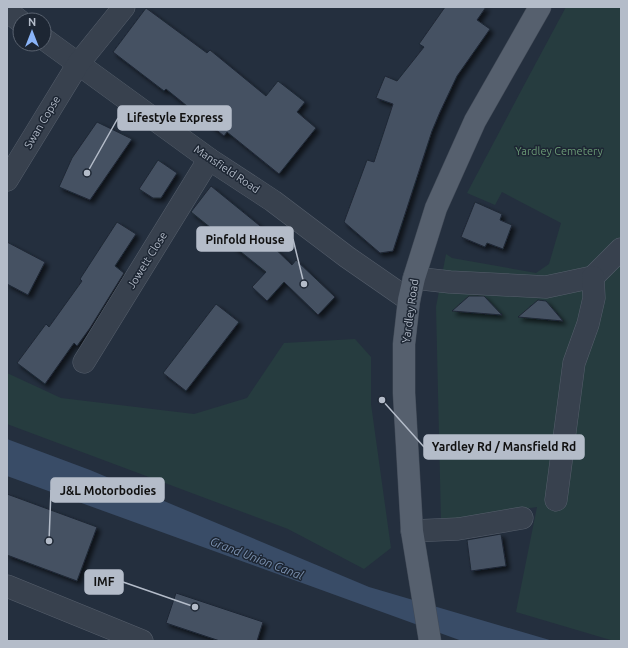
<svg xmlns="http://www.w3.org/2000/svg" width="628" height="648" font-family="Ubuntu,sans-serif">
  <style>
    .green { fill: #263c3f }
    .water { fill: #394c67 }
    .building { fill: #455162; stroke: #1f2835; filter: url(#shadow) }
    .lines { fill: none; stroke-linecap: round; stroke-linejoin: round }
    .minor-casing { stroke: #565f6c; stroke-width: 23 }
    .major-casing { stroke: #414a57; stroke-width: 23 }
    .minor { stroke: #38414e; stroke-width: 22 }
    .major { stroke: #56606e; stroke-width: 22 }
    .labels { text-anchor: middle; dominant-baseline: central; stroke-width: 3; stroke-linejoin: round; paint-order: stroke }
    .street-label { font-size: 11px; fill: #b4bcc9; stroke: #1d2633 }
    .park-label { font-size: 11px; fill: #6b9a76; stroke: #1d2633 }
    .water-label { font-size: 12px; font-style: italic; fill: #7c92b1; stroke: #1d2633 }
    .leader { fill: none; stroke: #b4bcc9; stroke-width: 1.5 }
    .callout-dot { fill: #b4bcc9; stroke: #1d2633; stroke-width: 1.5 }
    .callout { fill: #b4bcc9; stroke: #b4bcc9; stroke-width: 1.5 }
    .callout-label { font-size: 12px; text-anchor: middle; font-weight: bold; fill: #111 }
  </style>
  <defs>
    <filter id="shadow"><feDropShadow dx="3.5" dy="3.5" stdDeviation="2" flood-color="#0009"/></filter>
  </defs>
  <rect width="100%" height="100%" fill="#242f3e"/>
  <g class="green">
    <polygon points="566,7 621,7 621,641 614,641 516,612 537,507 441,521 436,307 446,254 452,258 536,273 549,264 561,223 502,192 495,205 467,193 522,89"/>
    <polygon points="355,339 371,357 371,404 391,548 364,569 288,529 7,424 7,373 61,398 194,414 247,398 284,343"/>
  </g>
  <polygon class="water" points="7,439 90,470 369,587 553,641 462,641 7,476"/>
  <g class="building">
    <polygon points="445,7 486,7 477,20 490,29 457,76 440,112 432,131 393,251 380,253 344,222 367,160 374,162 393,104 376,98 385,76 397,81 424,47 419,44"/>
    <polygon points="146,8 207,53 210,50 266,96 278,81 305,102 297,112 316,128 279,174 227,132 224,136 166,89 164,91 113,52"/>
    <polygon points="97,122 132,139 90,200 59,187 72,158"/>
    <polygon points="158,160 177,173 161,198 153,198 139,189"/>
    <polygon points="211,186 270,234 265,239 292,265 296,260 335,297 318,315 284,282 267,301 252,287 266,272 191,212"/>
    <polygon points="475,202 502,214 500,220 512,225 503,249 487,243 485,247 461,237"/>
    <polygon points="117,222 136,234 115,266 124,273 90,328 77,346 74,343 45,384 17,363 46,324 49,327 82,281 80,279"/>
    <polygon points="7,242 45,262 28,295 7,284"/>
    <polygon points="469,296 484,296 502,315 452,311"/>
    <polygon points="538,300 546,301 563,321 518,317"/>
    <polygon points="216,304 239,322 186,391 163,373"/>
    <polygon points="7,494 97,527 77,581 7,555"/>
    <polygon points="501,534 506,566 471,571 467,540"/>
    <polygon points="176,593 263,622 257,641 220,641 166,623"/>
  </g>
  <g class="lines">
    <g class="minor-casing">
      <g id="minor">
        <polyline points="7,11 20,21"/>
        <polyline points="44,39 209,159 273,201 347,257 409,300"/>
        <polyline points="7,180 78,64 124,7"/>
        <polyline points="414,278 450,282 546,287 593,277 621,249"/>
        <polyline points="84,362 209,159"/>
        <polyline points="556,500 574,363 588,324 594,298 593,277"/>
        <polyline points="412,531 458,529 522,518"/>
        <polyline points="7,586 142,641"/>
      </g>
    </g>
    <g class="major-casing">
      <polyline id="major" points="430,641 412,531 404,393 404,344 409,300 414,278 436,208 475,121 540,7"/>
    </g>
    <use href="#minor" class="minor"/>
    <use href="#major" class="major"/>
  </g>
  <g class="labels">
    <g class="street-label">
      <text transform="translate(42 122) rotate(-59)">Swan Copse</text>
      <text transform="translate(227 169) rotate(34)">Mansfield Road</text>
      <text transform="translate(147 260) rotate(-58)">Jowett Close</text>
      <text transform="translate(410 311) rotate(-82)">Yardley Road</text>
    </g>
    <g class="park-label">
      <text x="559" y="151">Yardley Cemetery</text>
    </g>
    <g class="water-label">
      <text transform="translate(257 558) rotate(21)">Grand Union Canal</text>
    </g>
  </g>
  <path class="leader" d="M87 173L118 118M304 284L293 239M382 400L424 447M49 541L51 490M195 607L123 582"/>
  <g class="callout-dot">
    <circle cx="87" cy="173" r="4"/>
    <circle cx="304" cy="284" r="4"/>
    <circle cx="382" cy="400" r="4"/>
    <circle cx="49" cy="541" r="4"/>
    <circle cx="195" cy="607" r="4"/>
  </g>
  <g class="callout">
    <rect x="118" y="106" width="113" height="24" rx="4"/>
    <rect x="197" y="227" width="96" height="24" rx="4"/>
    <rect x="424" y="435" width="160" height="24" rx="4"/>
    <rect x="51" y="478" width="113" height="24" rx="4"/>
    <rect x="85" y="570" width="38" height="24" rx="4"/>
  </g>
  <g class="callout-label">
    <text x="175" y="122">Lifestyle Express</text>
    <text x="245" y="244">Pinfold House</text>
    <text x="504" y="451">Yardley Rd / Mansfield Rd</text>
    <text x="108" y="495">J&amp;L Motorbodies</text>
    <text x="104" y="586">IMF</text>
  </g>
  <rect width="628" height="648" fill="none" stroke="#b4bcc9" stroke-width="16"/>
  <g transform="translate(32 32)"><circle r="19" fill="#1d2633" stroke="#59626f"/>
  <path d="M0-3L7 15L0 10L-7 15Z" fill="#8ab4f8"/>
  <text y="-6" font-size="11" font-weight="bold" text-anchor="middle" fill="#b4bcc9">N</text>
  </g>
</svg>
